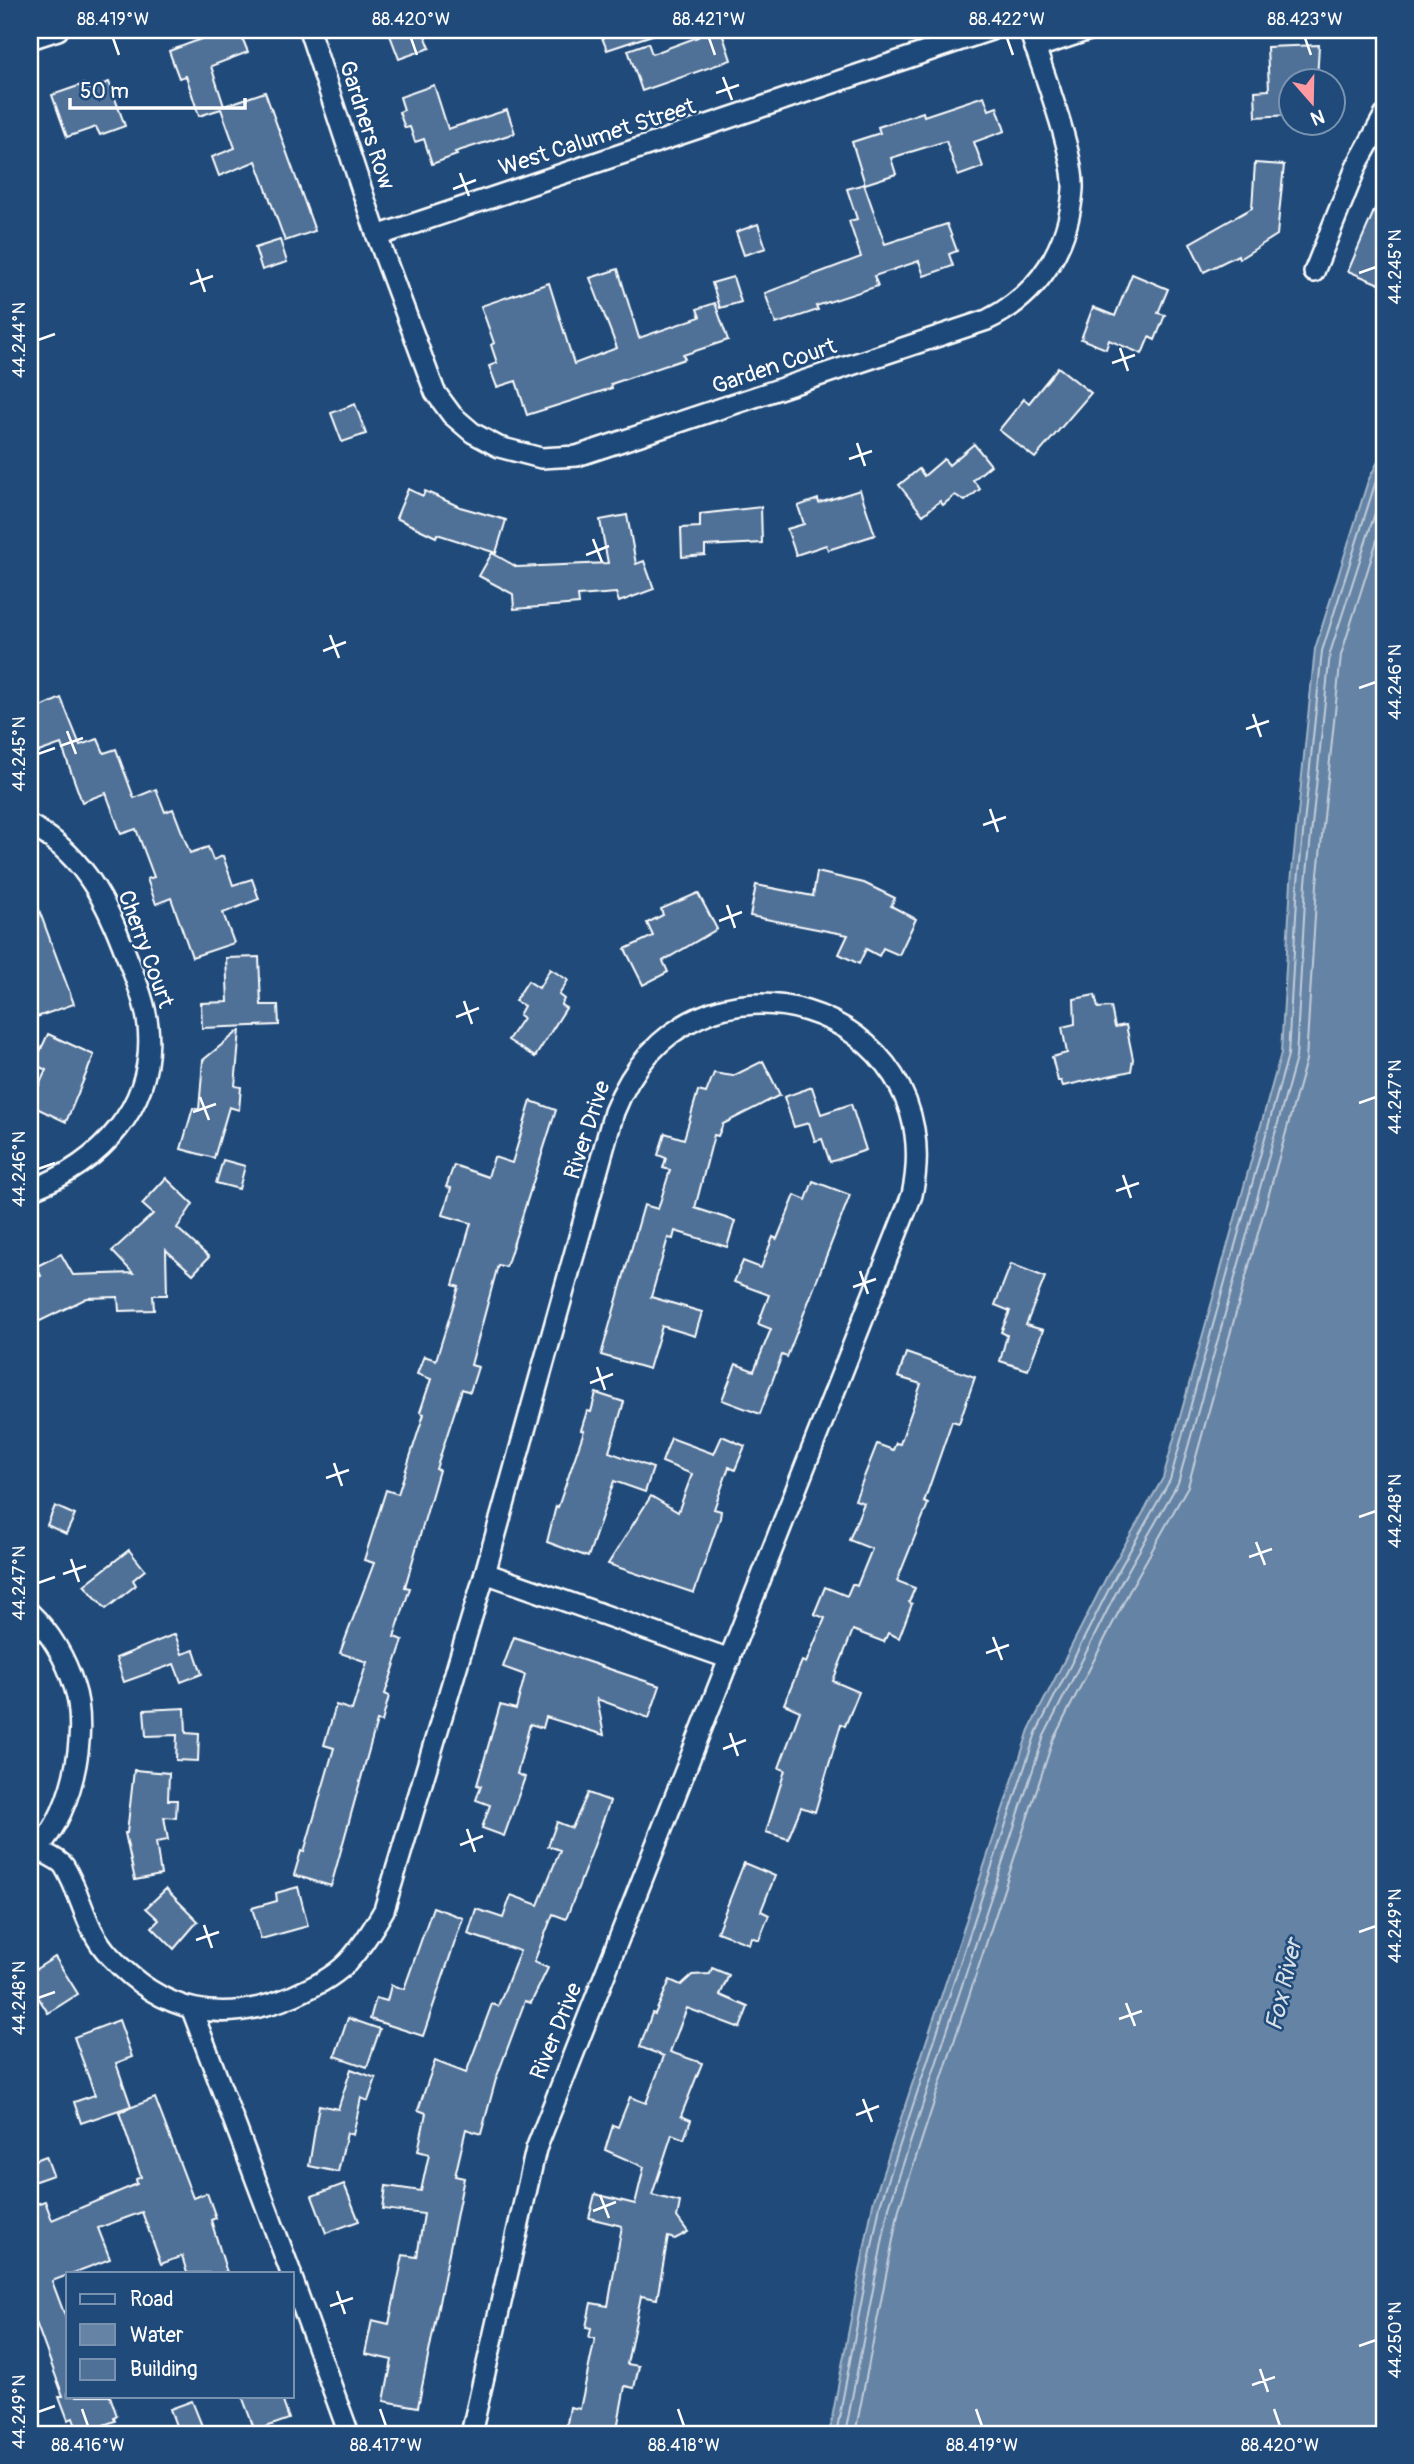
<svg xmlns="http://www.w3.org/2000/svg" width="1414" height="2464" font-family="Pangolin,sans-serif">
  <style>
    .water { fill: #6583a4; stroke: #a3b5c8; stroke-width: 2 }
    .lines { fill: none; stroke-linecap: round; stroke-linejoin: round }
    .shore { stroke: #c1cddb; stroke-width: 2 }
    .building { fill: #507197; stroke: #fff; stroke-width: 2 }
    .street-casing { stroke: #fff; stroke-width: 24 }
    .street { stroke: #1f4a7a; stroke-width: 19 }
    .ticks { fill: none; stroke: #fff; stroke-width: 2.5 }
    .labels { text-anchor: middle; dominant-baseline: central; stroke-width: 5; stroke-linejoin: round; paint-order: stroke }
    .street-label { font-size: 23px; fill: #fff; stroke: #1f4a7a }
    .water-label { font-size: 24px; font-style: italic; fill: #d8e0e8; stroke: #1f4a7a }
    .neatline { fill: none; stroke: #fff; stroke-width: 2.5 }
    .ticks-label { font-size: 18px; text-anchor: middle; fill: #fff }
  </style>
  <rect width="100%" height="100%" fill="#1f4a7a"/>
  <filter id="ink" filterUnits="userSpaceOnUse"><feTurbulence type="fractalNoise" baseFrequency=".0143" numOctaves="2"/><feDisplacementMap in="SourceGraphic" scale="14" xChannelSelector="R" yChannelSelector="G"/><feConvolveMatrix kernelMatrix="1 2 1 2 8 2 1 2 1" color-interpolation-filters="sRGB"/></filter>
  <g filter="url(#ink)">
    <polygon class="water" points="1384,450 1384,2434 829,2434 873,2203 1029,1730 1108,1574 1163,1478 1281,1053 1291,882 1315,649 1368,481"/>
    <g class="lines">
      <g class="shore">
        <polyline points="836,2434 880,2205 1036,1733 1115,1577 1170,1480 1288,1055 1298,882 1322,651 1375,484 1384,465"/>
        <polyline points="845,2434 889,2207 1044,1736 1122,1581 1178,1483 1296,1058 1306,883 1330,653 1384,485"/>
        <polyline points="855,2434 899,2209 1053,1740 1132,1586 1188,1486 1306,1060 1317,884 1341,655 1384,518"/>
      </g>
    </g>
    <g class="building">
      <polygon points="204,30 239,30 248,52 211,66 224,106 265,92 315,231 285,241 256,161 219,176 212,157 235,148 221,109 199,116 186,76 179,78 169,51 207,37"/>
      <polygon points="388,30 423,30 430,48 399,59"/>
      <polygon points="599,30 657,30 658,33 607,50"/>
      <polygon points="695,30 721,30 731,60 642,91 628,50 648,43 652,54 698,37"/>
      <polygon points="1319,45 1317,80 1292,80 1290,115 1256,117 1255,91 1269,90 1267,47"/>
      <polygon points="109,82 125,126 100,135 96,127 67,137 52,95 84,84 87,90"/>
      <polygon points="434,85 448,129 507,110 515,133 455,152 457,155 432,164 424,139 415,142 410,127 405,128 399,112 404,110 400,97"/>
      <polygon points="984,96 989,110 997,107 1005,131 974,142 983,167 958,176 946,141 891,158 896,174 865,184 852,142 880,133 878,127 923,112 924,116"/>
      <polygon points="1255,163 1284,165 1277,235 1239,259 1238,255 1204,272 1190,243 1252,208"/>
      <polygon points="864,184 885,244 947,224 957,251 949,254 953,266 924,276 919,261 874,276 878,286 816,306 818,310 776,324 765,293 861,257 849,221 857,219 847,189"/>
      <polygon points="1384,188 1384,286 1348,271"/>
      <polygon points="758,224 766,248 744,255 736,232"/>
      <polygon points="280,240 287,262 262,270 255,248"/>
      <polygon points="618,269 639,338 700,317 697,309 715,303 728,340 683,355 685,359 611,384 612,388 527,415 516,381 497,387 489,366 497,363 491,345 494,343 481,306 549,283 574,364 617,348 590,278"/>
      <polygon points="1132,274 1168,289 1158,313 1165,315 1155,340 1149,337 1142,354 1109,340 1106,349 1081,339 1093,307 1115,316"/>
      <polygon points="733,277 741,302 720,308 712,283"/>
      <polygon points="1058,367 1091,393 1035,458 999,430 1024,399 1029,403"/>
      <polygon points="355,404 366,434 342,442 331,413"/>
      <polygon points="974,444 991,465 973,480 980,489 965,501 955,495 943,505 940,501 923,515 899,485 919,469 924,476 944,459 949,465"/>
      <polygon points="408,489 423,496 425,491 460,507 506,520 496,553 437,534 436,537 396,518"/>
      <polygon points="860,490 875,535 828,550 826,545 796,555 787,529 804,524 798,506 818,499 819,503"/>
      <polygon points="761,507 762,543 705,546 705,555 682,557 681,528 700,527 700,514"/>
      <polygon points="627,515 636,564 644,561 654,589 619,602 616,593 578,596 579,604 514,609 513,594 479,576 492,553 517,567 608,563 600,520"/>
      <polygon points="61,698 80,745 98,739 104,753 116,749 134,798 156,789 165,812 173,809 190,853 208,847 213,860 223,856 233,885 252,879 259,899 223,913 234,943 192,957 171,898 156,904 147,879 154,877 136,829 121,834 106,793 82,802 61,744 30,755 30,712"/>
      <polygon points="817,872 864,883 895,898 891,906 916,919 899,955 883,948 879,956 866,949 859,964 839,954 848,935 750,916 756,885 813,896"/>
      <polygon points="32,891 74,1004 37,1017 30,996"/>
      <polygon points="698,893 717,929 663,961 668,972 643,985 625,949 653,936 647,923 663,915 661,909"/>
      <polygon points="259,957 261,1005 278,1005 279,1025 202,1028 201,1003 228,1002 226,958"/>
      <polygon points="550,969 568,980 559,995 564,999 561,1005 566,1008 535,1057 508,1040 523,1018 519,1015 524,1006 515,1001 528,981 539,988"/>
      <polygon points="1095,995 1098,1008 1111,1007 1115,1027 1126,1025 1133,1059 1131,1071 1063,1086 1061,1081 1058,1081 1052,1057 1067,1053 1062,1027 1075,1024 1074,999"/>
      <polygon points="240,1030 235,1086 241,1087 239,1110 229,1107 214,1158 181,1149 193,1108 199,1110 203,1060"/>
      <polygon points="48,1034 94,1055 66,1122 30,1105 46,1070 34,1064"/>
      <polygon points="763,1061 780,1095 723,1124 718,1136 714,1135 695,1208 735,1221 727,1247 675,1231 673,1239 668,1238 651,1297 702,1312 695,1336 662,1326 649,1369 601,1355 644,1205 658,1209 670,1170 663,1168 666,1158 658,1155 665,1133 684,1139 698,1091 706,1093 714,1073 733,1076"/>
      <polygon points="812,1087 821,1114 851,1104 866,1150 830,1162 822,1139 815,1141 809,1123 794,1127 784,1097"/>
      <polygon points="531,1101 556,1110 506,1267 498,1265 471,1365 478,1367 470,1392 462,1389 436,1469 439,1470 405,1587 410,1588 394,1637 403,1640 385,1694 389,1696 382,1722 377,1721 331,1886 294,1875 301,1851 304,1852 334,1748 324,1745 336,1705 352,1710 367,1662 340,1653 374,1563 364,1560 386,1490 398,1494 424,1414 420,1412 431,1379 417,1374 424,1356 436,1360 459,1287 453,1285 471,1223 443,1215 451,1188 446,1187 454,1165 488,1177 494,1157 512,1163"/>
      <polygon points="223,1160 245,1166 239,1189 216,1183"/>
      <polygon points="166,1178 193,1204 177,1228 209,1257 193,1274 166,1250 167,1295 153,1295 154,1310 119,1311 118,1297 87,1298 30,1326 30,1280 41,1276 37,1266 61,1254 73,1275 133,1273 112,1251 153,1214 142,1204"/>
      <polygon points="813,1181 850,1195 787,1357 782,1355 760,1414 722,1400 736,1364 754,1371 771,1329 758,1324 769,1295 734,1282 743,1261 761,1268 773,1237 777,1239 795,1195 806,1200"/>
      <polygon points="1011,1264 1045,1277 1026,1325 1043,1330 1028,1370 1000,1361 1007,1335 1001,1332 1010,1311 995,1305"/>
      <polygon points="906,1353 975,1377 959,1423 952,1421 924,1502 928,1504 897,1581 915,1588 909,1602 912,1604 899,1638 888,1633 884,1642 853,1630 833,1681 859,1692 845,1726 841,1724 815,1812 801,1807 788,1839 766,1832 785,1770 779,1768 800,1711 784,1704 802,1661 806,1663 825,1618 814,1614 825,1587 847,1596 852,1584 857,1586 872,1549 849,1540 864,1503 855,1500 877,1444 893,1450 896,1443 900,1444 921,1384 898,1377"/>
      <polygon points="596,1393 624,1402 609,1452 653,1468 645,1492 614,1481 588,1557 547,1542 556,1506 558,1507 584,1431 581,1430 587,1411 591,1412"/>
      <polygon points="722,1436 745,1446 735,1470 729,1467 714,1509 721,1511 720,1518 694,1593 608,1564 651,1496 678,1512 692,1474 662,1462 671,1438 714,1454"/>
      <polygon points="55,1506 75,1515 66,1534 47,1525"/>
      <polygon points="129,1550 145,1570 133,1580 136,1585 106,1609 84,1585"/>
      <polygon points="175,1634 182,1654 194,1650 202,1674 181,1682 174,1664 124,1682 116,1658"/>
      <polygon points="514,1637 660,1686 649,1718 597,1699 604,1735 546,1717 543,1728 530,1724 517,1774 525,1777 504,1836 482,1828 490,1805 476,1800 481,1786 477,1785 500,1705 516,1709 525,1675 503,1667"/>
      <polygon points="185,1708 186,1733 199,1734 198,1761 176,1760 177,1735 146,1736 144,1710"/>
      <polygon points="134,1770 169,1773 168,1800 177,1800 176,1818 164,1817 168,1840 156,1842 161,1875 135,1880 125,1833 127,1833"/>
      <polygon points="588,1793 610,1801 591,1854 566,1919 553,1914 534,1962 548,1968 531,2003 525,2001 496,2079 481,2134 466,2129 455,2176 464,2178 418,2407 384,2401 392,2360 365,2354 372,2320 389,2324 403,2255 417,2257 424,2214 383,2209 386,2186 421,2191 429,2154 418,2151 426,2113 418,2110 435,2061 466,2073 492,2004 498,2006 520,1951 468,1934 476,1909 503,1918 511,1895 538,1905 560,1850 548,1846 557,1822 572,1828"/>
      <polygon points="744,1863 775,1876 761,1911 769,1915 759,1940 751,1937 749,1944 717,1932"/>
      <polygon points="298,1887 308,1926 261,1939 252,1908 277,1901 276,1893"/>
      <polygon points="166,1889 198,1921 174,1949 152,1927 159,1920 146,1908"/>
      <polygon points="433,1907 463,1918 423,2036 370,2019 376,1998 387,2001 391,1985 404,1989"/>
      <polygon points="55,1957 78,1994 48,2013 30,1984 30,1973"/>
      <polygon points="712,1968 729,1975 720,1995 748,2007 740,2028 687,2008 670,2052 702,2063 681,2116 691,2120 684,2139 672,2134 652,2195 680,2202 677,2217 688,2232 675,2239 668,2237 657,2299 641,2296 627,2364 639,2366 634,2388 625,2386 616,2434 565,2434 570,2407 580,2409 595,2338 589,2338 591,2328 586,2327 591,2303 608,2306 622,2226 589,2218 595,2194 635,2204 644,2167 605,2150 613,2125 618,2127 630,2097 646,2103 664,2056 640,2047 652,2013 655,2014 670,1980 681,1985 692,1975 710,1974"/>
      <polygon points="348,2018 380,2029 367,2067 335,2056"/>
      <polygon points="119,2020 132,2057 116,2063 131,2106 81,2123 74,2102 95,2095 74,2037"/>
      <polygon points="351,2069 376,2078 368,2101 361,2098 353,2135 347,2133 338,2172 309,2166 319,2105 338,2109"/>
      <polygon points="155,2098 193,2198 207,2193 216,2218 211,2220 227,2273 187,2273 182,2256 161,2264 142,2212 98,2228 110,2259 52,2281 68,2324 68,2396 110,2396 117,2416 114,2418 115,2421 79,2434 73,2418 68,2420 59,2396 63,2396 30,2306 30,2206 45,2201 52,2220 137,2184 136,2179 141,2177 119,2112"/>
      <polygon points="46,2156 53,2175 30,2183 30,2162"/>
      <polygon points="344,2184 359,2221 326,2233 312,2196"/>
      <polygon points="242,2396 281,2396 289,2419 255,2431"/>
      <polygon points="192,2401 202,2426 179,2434 170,2409"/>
    </g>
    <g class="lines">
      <g class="street-casing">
        <g id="street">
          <path d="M309,30L377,236L435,392L452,415L473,433L499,447L541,458L577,456L987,320C1039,295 1069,247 1073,189C1075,154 1041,65 1029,30"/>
          <polyline points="30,39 58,30"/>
          <polyline points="1035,48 1089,30"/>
          <polyline points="377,236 991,30"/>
          <polyline points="1314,272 1357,165 1384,116"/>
          <path d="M30,825C79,852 103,894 122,944C132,971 145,998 148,1026C156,1106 100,1164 30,1190"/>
          <polyline points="485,1573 730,1659"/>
          <path d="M30,1613C50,1632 66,1659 74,1686C90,1733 71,1824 30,1855"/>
          <path d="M37,1849C45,1854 59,1859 64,1866C82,1895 85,1930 110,1956C163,2013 221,2026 293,1996C313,1987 332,1978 347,1963C362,1947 373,1929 384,1910L485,1573L614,1112C690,920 953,1007 912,1195L536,2149L471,2434"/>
          <polyline points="192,2010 291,2273"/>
          <polyline points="292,2278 349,2434"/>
        </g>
      </g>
      <use href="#street" class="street"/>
    </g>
  </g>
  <path class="ticks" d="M113,38L119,55M411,38L417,55M709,38L715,55M1007,38L1013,55M1305,38L1311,55M723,77L732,100M716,93L739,85M460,173L469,196M453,189L476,180M197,269L205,292M1359,273L1376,267M190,284L213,276M38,340L55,334M1120,348L1128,371M1112,363L1135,355M857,443L865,466M849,459L872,451M593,539L602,562M586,555L609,546M330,635L339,658M323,651L346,642M1359,688L1376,682M1253,714L1261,737M1246,729L1269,721M67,731L76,754M60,746L83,738M38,754L55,748M990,809L998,832M983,825L1006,817M727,905L735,928M719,921L742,912M464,1001L472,1024M456,1017L479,1008M200,1097L209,1120M1359,1103L1376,1097M193,1112L216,1104M38,1169L55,1163M1123,1175L1131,1198M1116,1191L1139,1183M860,1271L868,1294M853,1287L876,1279M597,1367L605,1390M590,1383L613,1374M334,1463L342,1486M326,1478L349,1470M1359,1517L1376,1511M1256,1542L1265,1565M1249,1557L1272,1549M71,1559L79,1582M63,1574L86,1566M38,1583L55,1577M993,1637L1002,1660M986,1653L1009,1645M730,1733L738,1756M723,1749L746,1740M467,1829L475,1852M460,1845L483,1836M204,1925L212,1948M1359,1932L1376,1926M196,1940L219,1932M38,1998L55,1992M1126,2003L1135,2026M1119,2019L1142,2011M863,2099L872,2122M856,2115L879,2106M600,2195L609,2218M593,2211L616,2202M337,2291L345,2314M330,2306L353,2298M1359,2346L1376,2340M1260,2369L1268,2392M1252,2385L1275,2377M82,2409L88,2426M380,2409L386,2426M678,2409L684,2426M976,2409L982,2426M1274,2409L1280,2426M38,2412L55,2406"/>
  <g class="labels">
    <g class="street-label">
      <text transform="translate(367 125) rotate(72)">Gardners Row</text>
      <text transform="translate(597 137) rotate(-18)">West Calumet Street</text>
      <text transform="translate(774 366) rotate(-19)">Garden Court</text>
      <text transform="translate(146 949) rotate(70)">Cherry Court</text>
      <text transform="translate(587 1130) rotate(-72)">River Drive</text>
      <text transform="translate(556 2031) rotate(-68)">River Drive</text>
    </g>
    <g class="water-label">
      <text transform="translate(1284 1985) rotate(-77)">Fox River</text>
    </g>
  </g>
  <rect width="1414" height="2464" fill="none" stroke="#1f4a7a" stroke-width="77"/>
  <rect x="66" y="2272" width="228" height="126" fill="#1f4a7a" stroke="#7992af" stroke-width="2"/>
  <rect x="80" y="2294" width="35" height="10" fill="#1f4a7a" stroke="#7992af" stroke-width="2"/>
  <text x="130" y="2306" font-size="21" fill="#ffffff">Road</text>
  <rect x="80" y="2324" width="35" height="21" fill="#6583a4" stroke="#7992af" stroke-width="2"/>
  <text x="130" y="2342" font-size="21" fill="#ffffff">Water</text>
  <rect x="80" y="2359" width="35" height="21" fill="#507197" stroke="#7992af" stroke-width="2"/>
  <text x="130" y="2376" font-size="21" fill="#ffffff">Building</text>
  <g transform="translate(1312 102) rotate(160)"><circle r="33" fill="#1f4a7a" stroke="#7992af" stroke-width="2"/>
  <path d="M0-5L12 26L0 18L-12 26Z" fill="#ff9aa2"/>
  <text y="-10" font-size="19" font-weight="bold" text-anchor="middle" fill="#ffffff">N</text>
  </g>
  <path d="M70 98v10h175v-10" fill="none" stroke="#ffffff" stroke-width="3.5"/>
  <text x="80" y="98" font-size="21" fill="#ffffff" stroke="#1f4a7a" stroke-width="5" paint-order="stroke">50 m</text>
  <rect x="38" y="38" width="1338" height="2388" class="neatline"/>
  <g class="ticks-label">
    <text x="113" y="25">88.419°W</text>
    <text x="411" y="25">88.420°W</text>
    <text x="709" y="25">88.421°W</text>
    <text x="1007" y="25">88.422°W</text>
    <text x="1305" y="25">88.423°W</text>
    <text transform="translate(1395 267) rotate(-90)" y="6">44.245°N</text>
    <text transform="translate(19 340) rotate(-90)" y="6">44.244°N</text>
    <text transform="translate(1395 682) rotate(-90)" y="6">44.246°N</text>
    <text transform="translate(19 754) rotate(-90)" y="6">44.245°N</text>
    <text transform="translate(1395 1097) rotate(-90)" y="6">44.247°N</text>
    <text transform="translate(19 1169) rotate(-90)" y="6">44.246°N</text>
    <text transform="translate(1395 1511) rotate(-90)" y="6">44.248°N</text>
    <text transform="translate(19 1583) rotate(-90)" y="6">44.247°N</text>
    <text transform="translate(1395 1926) rotate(-90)" y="6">44.249°N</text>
    <text transform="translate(19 1998) rotate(-90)" y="6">44.248°N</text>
    <text transform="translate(1395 2340) rotate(-90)" y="6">44.250°N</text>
    <text transform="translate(19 2412) rotate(-90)" y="6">44.249°N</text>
    <text x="88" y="2451">88.416°W</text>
    <text x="386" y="2451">88.417°W</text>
    <text x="684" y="2451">88.418°W</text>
    <text x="982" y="2451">88.419°W</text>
    <text x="1280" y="2451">88.420°W</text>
  </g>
</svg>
